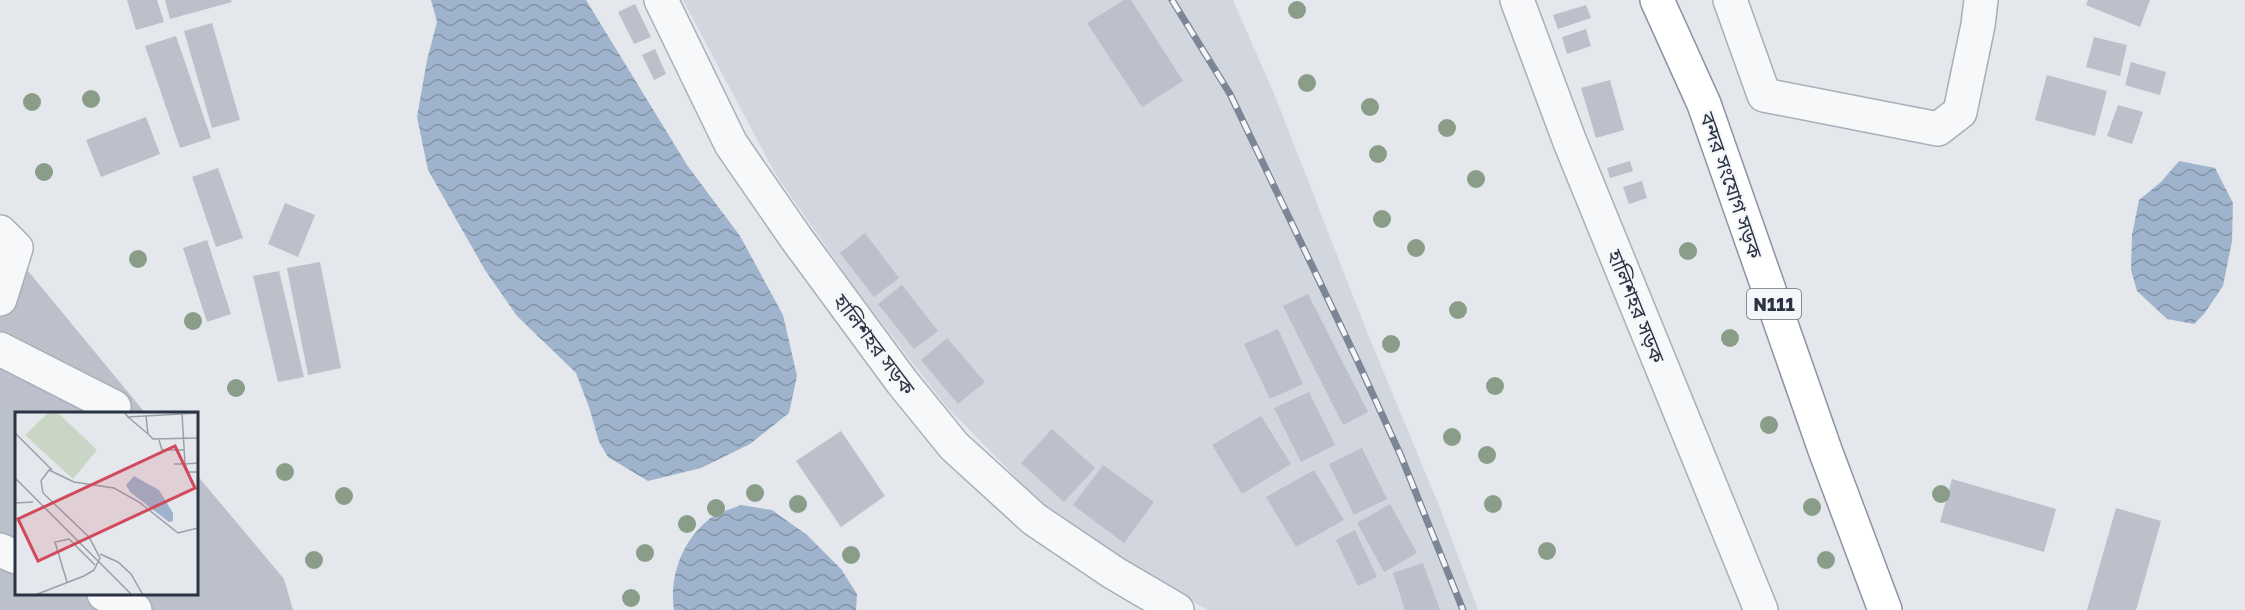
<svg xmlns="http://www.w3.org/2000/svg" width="2245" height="610" font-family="'Golos Text','Noto Sans Bengali',sans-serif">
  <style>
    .built { fill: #d2d6de }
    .water { fill: url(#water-waves) }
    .building { fill: #bbc0ca }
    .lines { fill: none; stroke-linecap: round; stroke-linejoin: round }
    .minor-casing { stroke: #a9aeb7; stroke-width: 36 }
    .highway-casing { stroke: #8b94a3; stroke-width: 36 }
    .minor { stroke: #f7f8fa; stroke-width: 33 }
    .highway { stroke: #fff; stroke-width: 33 }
    .rail-casing { stroke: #7d8696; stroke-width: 7 }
    .rail { stroke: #f4f6f9; stroke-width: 4.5; stroke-dasharray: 14; stroke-linecap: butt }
    .tree { fill: #899d89 }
    .labels { text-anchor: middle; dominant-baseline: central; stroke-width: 4.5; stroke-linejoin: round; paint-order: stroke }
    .shield { fill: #f4f6f9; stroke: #676e7b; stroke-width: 1.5 }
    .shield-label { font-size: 18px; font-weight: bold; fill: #2b3445 }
    .street-label { font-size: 20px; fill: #2b3445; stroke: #f4f6f9 }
    .inset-road { fill: none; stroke: #9a9fa9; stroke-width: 1.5 }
    .view { fill: #d1495b; fill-opacity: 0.15; stroke: #d1495b; stroke-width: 3 }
    .inset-edge { fill: none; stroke: #2b3445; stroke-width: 3 }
  </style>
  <defs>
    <pattern id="water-waves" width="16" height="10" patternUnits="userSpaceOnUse" patternTransform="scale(1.5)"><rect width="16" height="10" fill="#9fb4cc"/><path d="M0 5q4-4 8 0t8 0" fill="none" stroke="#8293a7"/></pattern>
  </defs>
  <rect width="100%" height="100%" fill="#e4e7ec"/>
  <polygon class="built" points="683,0 1233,0 1275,96 1367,332 1440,508 1478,610 1208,610 1155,581 1043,505 946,406 857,291 776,175"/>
  <g class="water">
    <polygon points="431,0 586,0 687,165 740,236 783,315 797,376 789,413 750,444 701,468 648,481 608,457 599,442 590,410 576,373 517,316 485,270 428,170 417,117 427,60 437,22"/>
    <polygon points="2179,161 2215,168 2233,203 2232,241 2223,286 2204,314 2194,324 2167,319 2137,291 2131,270 2132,235 2139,200 2161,182"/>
    <path d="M741,505L772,510L807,535L841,569L857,594L856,610H674C669,577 682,542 707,521C716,513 731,509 741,505Z"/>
  </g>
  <g class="building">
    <polygon points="127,0 157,0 164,22 136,30"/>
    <polygon points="165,0 231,0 232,2 170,19"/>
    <polygon points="1124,0 1131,0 1183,81 1142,107 1087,23"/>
    <polygon points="2088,0 2150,0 2140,27 2086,5"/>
    <polygon points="635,4 651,37 634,44 618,12"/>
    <polygon points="1586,5 1591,18 1558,29 1553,15"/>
    <polygon points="212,23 240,120 212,128 184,31"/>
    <polygon points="1586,29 1591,46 1567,54 1562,37"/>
    <polygon points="176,36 211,138 180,148 145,46"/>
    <polygon points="2094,37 2127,45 2120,76 2086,67"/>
    <polygon points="655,49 666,74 654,80 642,55"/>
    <polygon points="2131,62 2166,72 2160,95 2125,85"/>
    <polygon points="2047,75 2107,91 2095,136 2035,120"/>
    <polygon points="1610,80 1624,130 1596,138 1581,88"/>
    <polygon points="2118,105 2143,112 2132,144 2107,136"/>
    <polygon points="146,117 160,154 101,177 86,140"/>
    <polygon points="1630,161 1633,171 1610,178 1607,168"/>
    <polygon points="218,168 243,238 216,247 192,177"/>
    <polygon points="1642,181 1647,198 1629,204 1623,187"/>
    <polygon points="285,203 315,215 298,257 268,244"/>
    <polygon points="865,233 899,278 874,297 840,253"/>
    <polygon points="0,237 146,414 16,414 16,594 196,594 196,474 284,579 293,610 0,610"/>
    <polygon points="207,240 231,314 207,322 183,248"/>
    <polygon points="320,262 341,368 308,375 287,268"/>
    <polygon points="279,271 304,377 278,382 253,276"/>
    <polygon points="902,285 938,331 914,349 878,304"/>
    <polygon points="1308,294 1368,412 1343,425 1283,306"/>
    <polygon points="1278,329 1303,384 1270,399 1244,344"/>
    <polygon points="947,338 985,382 958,404 921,360"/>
    <polygon points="1309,392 1335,445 1301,462 1274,408"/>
    <polygon points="1261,416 1291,464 1242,494 1212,445"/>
    <polygon points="1052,429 1095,468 1064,502 1021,463"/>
    <polygon points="841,431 885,496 841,527 796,461"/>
    <polygon points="1362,448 1387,499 1354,515 1329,464"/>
    <polygon points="1103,465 1154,502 1124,543 1073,505"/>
    <polygon points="1314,470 1344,520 1296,547 1266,497"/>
    <polygon points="1952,479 2056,509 2044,552 1940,522"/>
    <polygon points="1390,504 1417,553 1384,572 1357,523"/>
    <polygon points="2116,508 2161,521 2136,610 2087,610"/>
    <polygon points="1355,530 1377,577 1358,586 1336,540"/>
    <polygon points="1423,563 1440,610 1405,610 1393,573"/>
  </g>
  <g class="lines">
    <g class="minor-casing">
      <g id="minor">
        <polyline points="661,0 731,144 796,238 902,382 954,446 1034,519 1114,573 1177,610"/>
        <polyline points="1517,0 1570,142 1761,610"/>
        <polyline points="1730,0 1764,95 1938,129 1960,112 1978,25 1981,0"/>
        <polyline points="0,232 16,248 0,299"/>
        <polyline points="0,349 114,407"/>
        <polyline points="0,550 16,557"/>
        <polyline points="104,594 135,610"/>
      </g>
    </g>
    <g class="highway-casing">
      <polyline id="highway" points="1657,0 1704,104 1825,450 1885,610"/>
    </g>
    <use href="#minor" class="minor"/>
    <use href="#highway" class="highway"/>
    <g class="rail-casing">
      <polyline id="rail" points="1172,0 1230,94 1358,362 1401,456 1463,610"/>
    </g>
    <use href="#rail" class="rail"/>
  </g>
  <g class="tree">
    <circle cx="1297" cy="10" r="9"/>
    <circle cx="1307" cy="83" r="9"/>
    <circle cx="91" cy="99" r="9"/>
    <circle cx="32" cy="102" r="9"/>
    <circle cx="1370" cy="107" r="9"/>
    <circle cx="1447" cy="128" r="9"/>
    <circle cx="1378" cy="154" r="9"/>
    <circle cx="44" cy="172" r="9"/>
    <circle cx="1476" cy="179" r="9"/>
    <circle cx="1382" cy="219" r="9"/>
    <circle cx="1416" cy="248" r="9"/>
    <circle cx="1688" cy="251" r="9"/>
    <circle cx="138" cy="259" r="9"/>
    <circle cx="1458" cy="310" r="9"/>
    <circle cx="193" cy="321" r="9"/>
    <circle cx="1730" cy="338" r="9"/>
    <circle cx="1391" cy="344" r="9"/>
    <circle cx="1495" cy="386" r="9"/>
    <circle cx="236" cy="388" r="9"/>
    <circle cx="1769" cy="425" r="9"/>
    <circle cx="1452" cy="437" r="9"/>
    <circle cx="1487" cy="455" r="9"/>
    <circle cx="285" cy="472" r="9"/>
    <circle cx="755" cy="493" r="9"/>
    <circle cx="1941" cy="494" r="9"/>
    <circle cx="344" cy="496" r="9"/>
    <circle cx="798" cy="504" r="9"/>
    <circle cx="1493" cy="504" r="9"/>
    <circle cx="1812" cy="507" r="9"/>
    <circle cx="716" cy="508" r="9"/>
    <circle cx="687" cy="524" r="9"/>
    <circle cx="1547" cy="551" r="9"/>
    <circle cx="645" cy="553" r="9"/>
    <circle cx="851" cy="555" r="9"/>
    <circle cx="314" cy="560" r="9"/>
    <circle cx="1826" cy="560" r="9"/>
    <circle cx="631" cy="598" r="9"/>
  </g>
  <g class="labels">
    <rect class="shield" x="1747" y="289" width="54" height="30" rx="4.5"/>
    <g class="shield-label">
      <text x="1774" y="304">N111</text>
    </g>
    <g class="street-label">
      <text transform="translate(1732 185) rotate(71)">বন্দর সংযোগ সড়ক</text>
      <text transform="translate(1637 306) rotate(68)">হালিশহর সড়ক</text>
      <text transform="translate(875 344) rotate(53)">হালিশহর সড়ক</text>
    </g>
  </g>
  <g transform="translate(15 412)">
    <rect width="183" height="183" fill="#e4e7ec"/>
    <path d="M34,0H42L82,38L58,67L10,23Z" fill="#c9d6c5"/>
    <path d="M119,64L144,78L158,101V109L154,110L115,80L111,73Z" fill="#9fb4cc"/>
    <path class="inset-road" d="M109,0L113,5L183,1M167,1L170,52L183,51M131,4L133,22L138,27L183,26M113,5L133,22M0,21L37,58M144,28L147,38H169M159,52H170L173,60H183M0,66L117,183M0,91L18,90M85,142L103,150L116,162L128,183M52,170L40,130L54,127L80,153M20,183L69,164L79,158L85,146L74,125L28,81L26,69L34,58L59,70L99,76L124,90L163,121L183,116"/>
    <path class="view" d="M160,34L180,76L23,149L3,107Z"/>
    <rect width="183" height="183" class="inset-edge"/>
  </g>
</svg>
